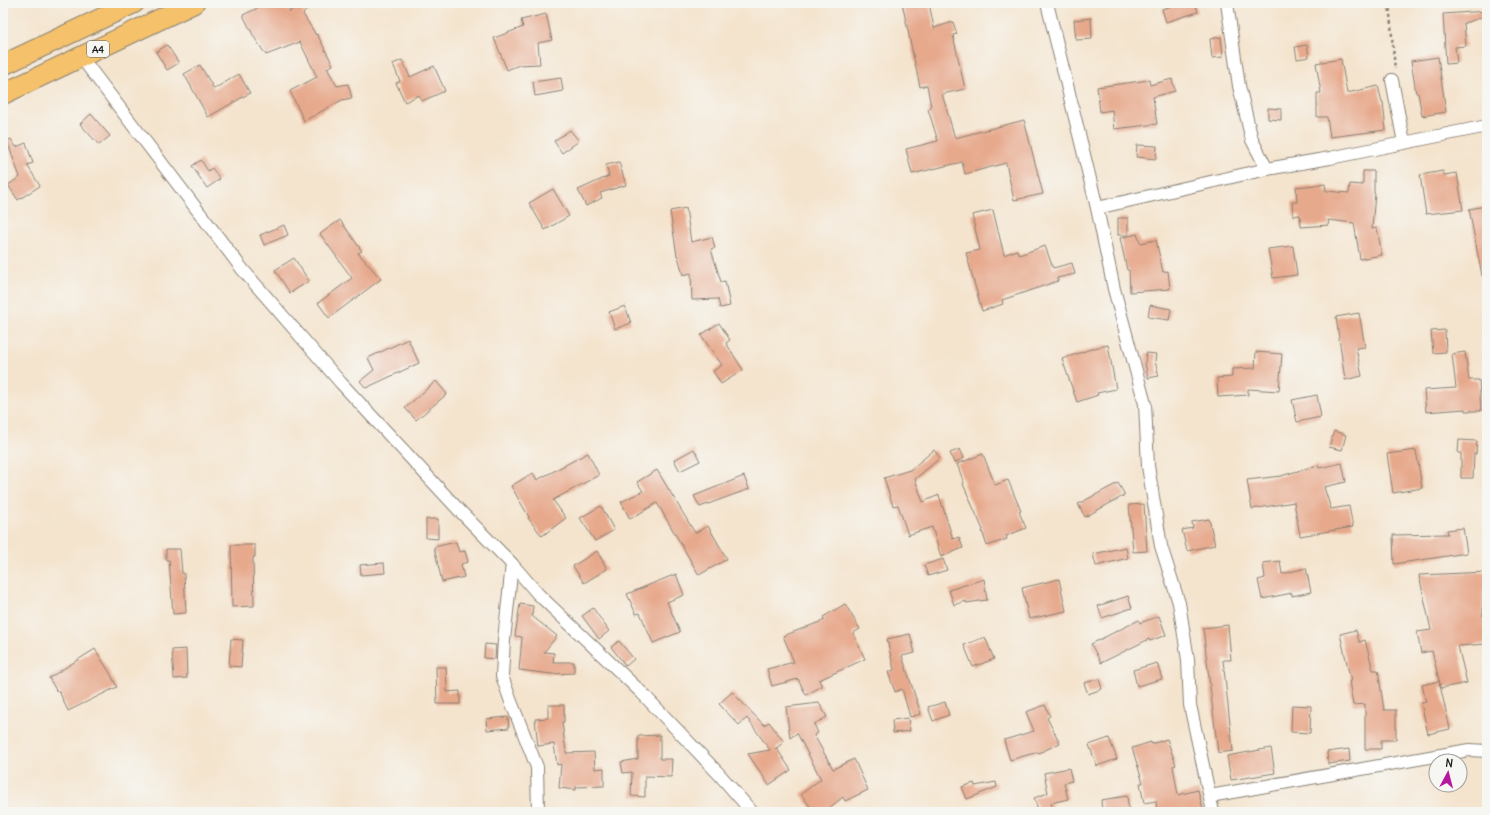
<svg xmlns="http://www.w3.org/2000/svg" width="1490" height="815" font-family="Delius,sans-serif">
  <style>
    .building { fill: #e7a98c }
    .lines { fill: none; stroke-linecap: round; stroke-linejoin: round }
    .minor-casing { stroke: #888075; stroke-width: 14 }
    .trunk-casing { stroke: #888075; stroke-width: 22 }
    .path { stroke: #888075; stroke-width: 2.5; stroke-dasharray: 3 3; stroke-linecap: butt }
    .minor { stroke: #fff; stroke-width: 12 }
    .trunk { stroke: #f5c16b; stroke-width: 20 }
    .labels { text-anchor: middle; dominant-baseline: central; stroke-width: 4; stroke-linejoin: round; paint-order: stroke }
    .shield { fill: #f6f6f2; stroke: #5d5d5c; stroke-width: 1 }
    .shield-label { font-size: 10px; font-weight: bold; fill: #1c1c1c }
  </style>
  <rect width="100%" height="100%" fill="#f6f6f2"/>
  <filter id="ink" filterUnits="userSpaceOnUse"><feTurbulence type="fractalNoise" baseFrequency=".025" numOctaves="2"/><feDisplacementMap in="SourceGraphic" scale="8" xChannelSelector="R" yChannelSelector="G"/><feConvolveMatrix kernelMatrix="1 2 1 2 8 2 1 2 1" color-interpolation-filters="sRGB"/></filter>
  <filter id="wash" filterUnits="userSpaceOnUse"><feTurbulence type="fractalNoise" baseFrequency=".012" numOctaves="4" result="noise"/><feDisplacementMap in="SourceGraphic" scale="16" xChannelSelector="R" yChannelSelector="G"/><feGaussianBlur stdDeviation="0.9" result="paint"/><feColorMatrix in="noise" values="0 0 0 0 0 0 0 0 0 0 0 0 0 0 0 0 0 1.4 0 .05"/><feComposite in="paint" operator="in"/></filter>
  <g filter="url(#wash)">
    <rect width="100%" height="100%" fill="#f4e4ce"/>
    <g id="blocks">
      <g class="building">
        <polygon points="268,3 286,3 290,12 298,3 313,3 303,14 316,35 317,34 333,65 327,68 337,86 348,84 352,98 342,100 304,121 290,91 317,77 300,42 266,55 254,37 243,15"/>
        <polygon points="902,3 929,3 934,28 953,22 957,34 953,35 965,89 942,94 955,138 1024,120 1043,194 1014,200 1006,163 965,174 962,162 912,174 906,149 938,141 928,109 931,107 927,85 920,87"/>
        <polygon points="1182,3 1195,3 1198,12 1166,22 1162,9"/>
        <polygon points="1487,11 1487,16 1464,23 1466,46 1455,47 1457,63 1446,64 1443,14"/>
        <polygon points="546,14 552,40 538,43 540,64 519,65 507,70 494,38 523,27 521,20"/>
        <polygon points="1091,18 1092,39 1076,40 1074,20"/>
        <polygon points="1221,37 1223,57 1212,58 1210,39"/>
        <polygon points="167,45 179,63 167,70 156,52"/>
        <polygon points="1307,45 1309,57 1297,59 1295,47"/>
        <polygon points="1438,57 1446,112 1422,116 1418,93 1416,93 1411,61"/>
        <polygon points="1341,59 1347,93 1378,86 1382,102 1383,102 1386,130 1330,137 1327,117 1317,117 1317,93 1321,93 1316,63"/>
        <polygon points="402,60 410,77 434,66 445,91 422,101 419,95 405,102 396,83 400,81 393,64"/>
        <polygon points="200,65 214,89 239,74 250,93 208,117 184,74"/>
        <polygon points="561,78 563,91 535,96 533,82"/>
        <polygon points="1172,79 1175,91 1153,97 1157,124 1114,129 1112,110 1100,112 1097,87 1149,80 1150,85"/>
        <polygon points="1268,108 1281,109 1281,120 1268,119"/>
        <polygon points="91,114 110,136 99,145 80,124"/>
        <polygon points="570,130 579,141 562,153 554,141"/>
        <polygon points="11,139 16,147 26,143 33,163 27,165 40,186 18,200 8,185 20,177 7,141"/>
        <polygon points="1137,145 1157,146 1156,159 1136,157"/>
        <polygon points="201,160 208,171 212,168 220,179 207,188 192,166"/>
        <polygon points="619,162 626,185 600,193 602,198 586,206 578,190 609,176 606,165"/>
        <polygon points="1363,171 1374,171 1374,193 1375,193 1372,229 1377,228 1382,255 1360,259 1354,223 1328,220 1329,225 1301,227 1300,215 1293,216 1292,202 1297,202 1296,187 1325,184 1326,191 1349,193 1350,184 1363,185"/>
        <polygon points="1443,171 1444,175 1457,173 1463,210 1426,214 1420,175"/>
        <polygon points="553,189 569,216 545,230 529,203"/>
        <polygon points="1486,206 1487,212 1487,275 1482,276 1469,209"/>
        <polygon points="686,208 691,242 712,237 715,248 711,249 721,282 725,281 730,306 720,308 718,299 692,300 691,273 683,275 678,256 677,256 670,211"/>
        <polygon points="993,210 1004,255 1017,250 1019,255 1045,246 1053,268 1072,263 1075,274 1057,278 1058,281 1002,300 1003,304 982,311 966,253 980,250 972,215"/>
        <rect x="1118" y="218" width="10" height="17"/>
        <polygon points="340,220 362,251 358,253 381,279 329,318 318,303 352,278 320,234"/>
        <polygon points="284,225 288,235 264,245 260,235"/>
        <polygon points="1137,234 1140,243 1156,240 1163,272 1168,271 1170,289 1130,292 1129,270 1127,270 1120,238"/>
        <polygon points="1293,246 1297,275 1273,278 1268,249"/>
        <polygon points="294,258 309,281 290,293 275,270"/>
        <polygon points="1150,305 1171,309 1169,320 1148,317"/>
        <polygon points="625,306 631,323 615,329 609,312"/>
        <polygon points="1359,313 1365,347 1356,348 1362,376 1345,380 1336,317"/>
        <polygon points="719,323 730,340 726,343 743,370 721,384 713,371 722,365 701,335"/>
        <polygon points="1445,330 1446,352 1433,353 1431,331"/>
        <polygon points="408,339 419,363 366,388 360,381 374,370 368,358"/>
        <polygon points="1108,345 1116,389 1097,393 1098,395 1077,402 1062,359 1094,348"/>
        <polygon points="1256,352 1282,354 1279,391 1248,389 1248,395 1218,397 1217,378 1232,377 1232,369 1255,368"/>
        <polygon points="1465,352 1469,380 1479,380 1481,411 1465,411 1465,409 1426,412 1424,390 1456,388 1452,354"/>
        <polygon points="1146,353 1156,354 1155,361 1159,376 1148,378 1145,363"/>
        <polygon points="436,381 447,394 416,420 405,408"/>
        <polygon points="1317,395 1321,417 1297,422 1292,400"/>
        <polygon points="1334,431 1346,435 1342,450 1329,447"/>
        <polygon points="1459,440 1477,441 1476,454 1474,454 1473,478 1461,478 1461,453 1458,453"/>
        <polygon points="694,449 700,461 680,471 674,460"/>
        <polygon points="960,449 964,458 954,463 950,453"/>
        <polygon points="934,450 940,458 915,479 923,502 939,495 953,539 959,537 963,548 941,557 932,527 908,535 898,505 893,506 884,478 910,470"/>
        <polygon points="1416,450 1422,488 1393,493 1387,454"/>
        <polygon points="588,453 599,475 553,500 566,518 542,536 528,518 529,517 511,486 533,473 537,480"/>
        <polygon points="983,454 995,485 1008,480 1021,511 1019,512 1026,528 1006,536 1007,539 987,546 982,531 983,530 963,484 964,483 957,464"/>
        <polygon points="1342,463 1346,482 1324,487 1331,509 1349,506 1353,527 1300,536 1294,502 1252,509 1247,480 1281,476 1318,465 1319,468"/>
        <polygon points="657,470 695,533 708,526 727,559 699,575 657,503 630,519 621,502 643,491 637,482"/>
        <polygon points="744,476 749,489 700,507 694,496"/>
        <polygon points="1118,483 1125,495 1085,517 1078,504"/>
        <polygon points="1144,504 1147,551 1133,552 1129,505"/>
        <polygon points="601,506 614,530 595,541 580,518"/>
        <polygon points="426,519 438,519 438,539 426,538"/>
        <polygon points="1209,519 1215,545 1187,551 1182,530 1193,528 1192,522"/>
        <polygon points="1463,528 1467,553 1394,564 1393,535 1448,534 1447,530"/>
        <polygon points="456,542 459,552 465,551 468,562 461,564 464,577 442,582 434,547"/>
        <polygon points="231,545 255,545 255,557 253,557 254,606 232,607"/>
        <polygon points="1126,547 1128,558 1096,566 1093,554"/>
        <polygon points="166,549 180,549 182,573 184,573 186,613 173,614 169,560 166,560"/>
        <polygon points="597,551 607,569 584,583 573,566"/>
        <polygon points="943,559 947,570 928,576 924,565"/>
        <polygon points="1280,561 1282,574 1306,568 1311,592 1292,596 1292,593 1262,599 1258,580 1265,578 1263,563"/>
        <polygon points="384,563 385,573 361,575 360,565"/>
        <polygon points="1487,572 1487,592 1483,592 1483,616 1487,616 1487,644 1458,646 1467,683 1441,688 1432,651 1421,653 1417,632 1431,630 1419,575"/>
        <polygon points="676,574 684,595 667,602 680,632 653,643 640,613 636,614 627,594"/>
        <polygon points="984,579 987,600 966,603 966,601 954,605 949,590"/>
        <polygon points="1059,579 1066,611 1029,619 1022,588"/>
        <polygon points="1128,596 1132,608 1102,618 1098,606"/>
        <polygon points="520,604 533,606 532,616 557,636 544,652 554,653 553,662 574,662 574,673 552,674 519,670 522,637 515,636"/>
        <polygon points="845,604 860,629 853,633 865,659 819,680 822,686 806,695 798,679 772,686 767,669 794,662 783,636 825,620 823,617"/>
        <polygon points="593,608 609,631 599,639 582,616"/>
        <polygon points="1159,616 1166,635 1150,641 1149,639 1101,663 1091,644 1139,620 1140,623"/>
        <polygon points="1228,625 1231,660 1223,660 1233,751 1218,753 1203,628"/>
        <polygon points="1356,630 1359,642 1365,640 1373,670 1378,670 1384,710 1396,710 1396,740 1381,740 1381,749 1365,749 1365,704 1353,705 1349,681 1351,681 1340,634"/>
        <polygon points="910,634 915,653 902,656 921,714 910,717 902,689 895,692 888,672 894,670 887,639"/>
        <polygon points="985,637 994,659 973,667 964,645"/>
        <polygon points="231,639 243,640 241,667 229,666"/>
        <polygon points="619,641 634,659 626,666 611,647"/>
        <polygon points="485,644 496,645 495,659 484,658"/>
        <polygon points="95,649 110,673 117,687 68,711 59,691 57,692 49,678"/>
        <polygon points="186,649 187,678 174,679 172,650"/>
        <polygon points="1157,663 1162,679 1137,686 1133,670"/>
        <polygon points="436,667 446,667 447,692 460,691 460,704 437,704"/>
        <polygon points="1099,679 1102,689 1088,694 1084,683"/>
        <polygon points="1439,681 1450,729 1428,734 1421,703 1426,702 1422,685"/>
        <polygon points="732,692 764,725 769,722 784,742 775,749 777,749 791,770 769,785 748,754 770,750 747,718 739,725 719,704"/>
        <polygon points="945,702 949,715 933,721 928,707"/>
        <polygon points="819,703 827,717 814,724 818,733 814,735 833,769 854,759 868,790 845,801 843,797 824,812 814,812 801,794 821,779 797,733 790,738 786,707"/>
        <polygon points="548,705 564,705 564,722 562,722 566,753 594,752 595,769 604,768 604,786 576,787 576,790 559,788 561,764 557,765 554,744 538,746 535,719 548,718"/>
        <polygon points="1045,705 1050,716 1047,718 1060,743 1039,753 1038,752 1010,760 1004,740 1034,731 1026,712"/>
        <polygon points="1292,705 1311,706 1310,733 1291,732"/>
        <polygon points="508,717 509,728 487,730 486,719"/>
        <polygon points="908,718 910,731 893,733 892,720"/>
        <polygon points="660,735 660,759 672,759 671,777 645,776 645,797 631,796 632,772 623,773 621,762 638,759 638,736"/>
        <polygon points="1109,738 1117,759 1097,766 1089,745"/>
        <polygon points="1167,739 1176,765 1173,766 1178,795 1198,790 1203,809 1191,812 1157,812 1156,801 1144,803 1140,783 1143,783 1132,748 1151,742 1151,744"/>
        <polygon points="1271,748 1275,773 1231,780 1227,756"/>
        <polygon points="1349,749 1350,761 1328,764 1327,752"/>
        <polygon points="1069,768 1072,781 1064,783 1068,799 1051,803 1054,812 1039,812 1034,798 1048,793 1044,773"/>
        <polygon points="996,782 997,787 967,799 962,787 974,783 975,786"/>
        <polygon points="1127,796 1129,812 1102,812 1101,800"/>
      </g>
    </g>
  </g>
  <g filter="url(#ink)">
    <use href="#blocks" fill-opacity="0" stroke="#888075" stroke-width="1"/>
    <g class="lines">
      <g class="minor-casing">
        <g id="minor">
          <polyline points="1047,3 1097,208 1114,289 1145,404 1148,466 1161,546 1179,603 1188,660 1190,705 1213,812"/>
          <polyline points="1227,3 1239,86 1252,140 1267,169"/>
          <polyline points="81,57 243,270 341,383 457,508 512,564 538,594 642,693 719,774 752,812"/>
          <polyline points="1392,80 1404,143"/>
          <polyline points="1097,208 1267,169 1330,158 1487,126"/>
          <polyline points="512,564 504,640 502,676 510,699 537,767 538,812"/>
          <polyline points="1210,796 1469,750 1487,751"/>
        </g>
      </g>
      <g class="trunk-casing">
        <g id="trunk">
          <polyline points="3,65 134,3"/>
          <polyline points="3,94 194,3"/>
        </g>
      </g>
      <polyline class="path" points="1389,3 1395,69"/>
      <use href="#minor" class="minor"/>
      <use href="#trunk" class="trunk"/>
    </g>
  </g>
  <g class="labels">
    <rect class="shield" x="87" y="41" width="22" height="16" rx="3"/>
    <g class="shield-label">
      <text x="98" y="49">A4</text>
    </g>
  </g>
  <rect width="1490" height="815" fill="none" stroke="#f6f6f2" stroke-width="16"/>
  <g transform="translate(1448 773) rotate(7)"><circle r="19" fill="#f6f6f2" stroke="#9f9f9c"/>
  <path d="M0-3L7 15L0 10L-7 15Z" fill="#b5179e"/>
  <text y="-6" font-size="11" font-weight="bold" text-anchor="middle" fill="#1c1c1c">N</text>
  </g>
</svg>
